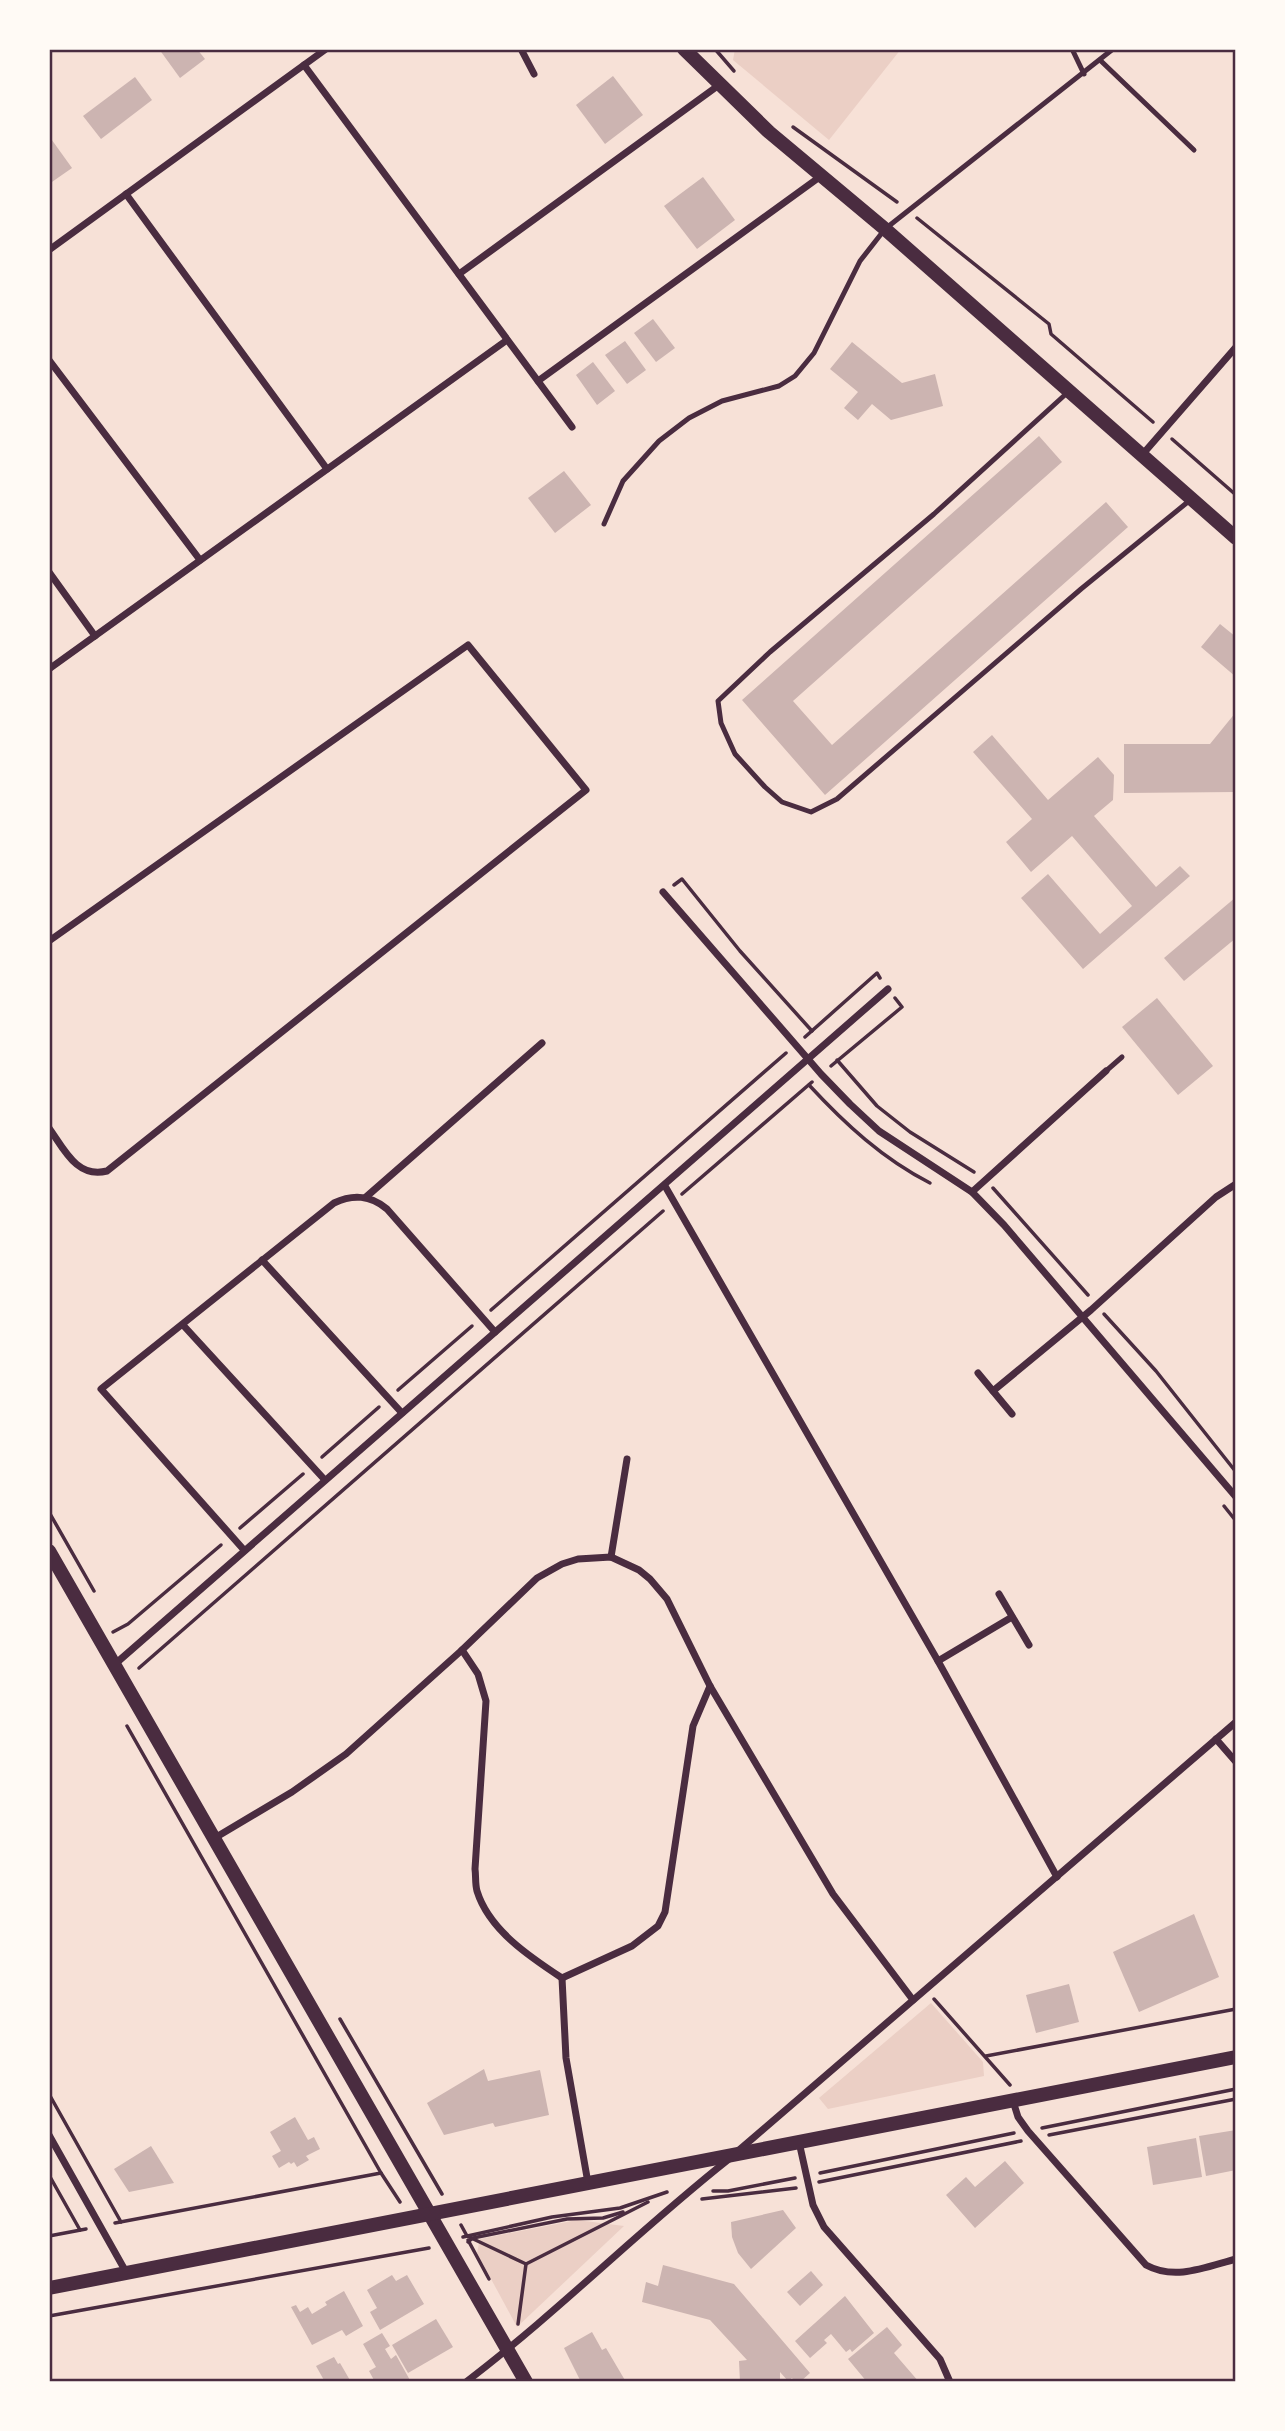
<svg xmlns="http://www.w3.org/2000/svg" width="1285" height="2431" font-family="'Titillium Web',sans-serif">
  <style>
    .green { fill: #ebcfc5 }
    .building { fill: #ccb4b1 }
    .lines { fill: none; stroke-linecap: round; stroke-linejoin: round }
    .path { stroke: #4a2c40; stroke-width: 3.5 }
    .service { stroke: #4a2c40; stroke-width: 5 }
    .minor { stroke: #4a2c40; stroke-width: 7 }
    .secondary { stroke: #4a2c40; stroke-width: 14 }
    .neatline { fill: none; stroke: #4a2c40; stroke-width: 2.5 }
  </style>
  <rect width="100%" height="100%" fill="#f7e1d7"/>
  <g class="green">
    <polygon points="735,49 901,49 829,140 733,60"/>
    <polygon points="931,2003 983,2062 984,2076 828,2109 819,2098"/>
    <polygon points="577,2220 624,2226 517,2327 477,2253 480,2239"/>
  </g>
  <g class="building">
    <polygon points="159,49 197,49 205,59 180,78"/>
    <polygon points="613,76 643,115 605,144 576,105"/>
    <polygon points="135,77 152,100 101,139 83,116"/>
    <polygon points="49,136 72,168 49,184"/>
    <polygon points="703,177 735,220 697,249 664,206"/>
    <polygon points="653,319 675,348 656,362 634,333"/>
    <polygon points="625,341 646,370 627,384 605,355"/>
    <polygon points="852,342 902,383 935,374 943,406 891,420 872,404 858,420 844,408 858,392 830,369"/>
    <polygon points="593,362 615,391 597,405 576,375"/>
    <polygon points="1039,436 1062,462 793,701 832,745 1106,502 1128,527 825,795 742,700"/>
    <polygon points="564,471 591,505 555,533 528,498"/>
    <polygon points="1220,624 1236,637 1236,677 1201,647"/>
    <polygon points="1236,712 1236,792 1124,793 1124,744 1210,744"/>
    <polygon points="992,735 1048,800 1098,757 1114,775 1113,800 1094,816 1156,887 1180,866 1190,876 1083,969 1021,898 1048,874 1100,934 1132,906 1072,836 1031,872 1006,842 1032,819 973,752"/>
    <polygon points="1236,897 1236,938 1184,981 1164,958"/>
    <polygon points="1157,998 1213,1066 1178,1095 1122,1027"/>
    <polygon points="1194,1914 1219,1977 1139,2012 1113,1952"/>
    <polygon points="1069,1984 1079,2022 1036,2033 1026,1995"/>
    <polygon points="484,2069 488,2081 540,2070 549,2115 495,2127 493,2123 444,2135 427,2103"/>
    <polygon points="295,2117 308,2140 314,2137 320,2149 306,2156 309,2160 297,2167 294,2162 291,2164 289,2162 279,2168 272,2156 281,2151 270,2132"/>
    <polygon points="1236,2130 1236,2170 1206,2176 1199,2136"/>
    <polygon points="1196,2138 1202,2177 1153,2185 1147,2147"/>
    <polygon points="151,2146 174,2183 129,2192 114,2169"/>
    <polygon points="1005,2161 1024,2183 975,2228 946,2195 966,2177 975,2187"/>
    <polygon points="783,2210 796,2228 751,2269 738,2253 732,2237 731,2222"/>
    <polygon points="663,2265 734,2284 810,2373 800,2382 795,2382 792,2378 788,2381 780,2372 780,2382 740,2382 739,2361 747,2360 710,2320 642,2302 646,2282 658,2286"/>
    <polygon points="811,2271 823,2285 800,2306 787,2292"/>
    <polygon points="392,2275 396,2281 407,2275 424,2304 380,2330 370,2312 377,2308 367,2290"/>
    <polygon points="344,2291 363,2326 346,2336 342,2330 312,2345 291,2307 296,2305 300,2312 308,2307 312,2314 327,2305 325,2302"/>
    <polygon points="845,2296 874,2333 852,2352 850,2349 846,2352 831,2334 824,2340 827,2343 810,2358 795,2341"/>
    <polygon points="436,2319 453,2347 408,2373 392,2345"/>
    <polygon points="887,2327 902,2345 894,2353 919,2382 867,2382 848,2359"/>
    <polygon points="592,2332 602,2350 606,2348 626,2382 581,2382 564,2348"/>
    <polygon points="382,2333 390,2346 385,2349 391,2359 396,2355 411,2382 375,2382 369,2371 376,2367 363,2344"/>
    <polygon points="334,2357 338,2364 340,2363 351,2382 325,2382 316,2366"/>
  </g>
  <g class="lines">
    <g class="path">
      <polyline points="715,49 734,71"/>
      <polyline points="793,127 897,202"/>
      <polyline points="917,218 1049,324 1051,334 1153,422"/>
      <polyline points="1172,439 1236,495"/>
      <polyline points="674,885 682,879 740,951 812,1031"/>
      <polyline points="805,1037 877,973 880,978"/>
      <polyline points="837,1060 877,1106 910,1132 974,1172"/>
      <polyline points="831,1066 902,1007 895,998"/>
      <path d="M809,1085C845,1124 883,1159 930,1183"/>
      <polyline points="993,1188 1088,1295"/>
      <polyline points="682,1194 812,1082"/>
      <polyline points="491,1310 786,1053"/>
      <polyline points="1104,1314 1156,1371 1236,1472"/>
      <polyline points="398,1390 472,1326"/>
      <polyline points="322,1457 379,1407"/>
      <polyline points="1224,1506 1236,1521"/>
      <polyline points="49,1512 94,1591"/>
      <polyline points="240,1528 303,1474"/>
      <polyline points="113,1632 128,1624 221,1545"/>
      <polyline points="139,1668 663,1211"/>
      <polyline points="127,1726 381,2173 400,2202"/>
      <polyline points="934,1999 1010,2085"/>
      <polyline points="340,2019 442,2194"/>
      <polyline points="986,2056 1236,2009"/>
      <polyline points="49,2094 121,2222"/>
      <polyline points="1042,2128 1236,2089"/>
      <polyline points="1049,2135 1236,2099"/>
      <polyline points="820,2173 1014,2133"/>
      <polyline points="49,2175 80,2230"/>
      <polyline points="819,2182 1021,2141"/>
      <polyline points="713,2191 728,2191 795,2178"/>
      <polyline points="702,2199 796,2188"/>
      <polyline points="115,2223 381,2173"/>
      <polyline points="461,2225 467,2236 526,2264 648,2202"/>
      <polyline points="49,2236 86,2229"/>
      <polyline points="463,2237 552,2217 620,2208 667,2192"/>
      <polyline points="468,2240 489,2279"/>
      <polyline points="468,2242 473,2238 567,2219 603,2218 623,2212"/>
      <polyline points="49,2316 429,2248"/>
      <polyline points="518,2324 526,2264"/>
    </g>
    <g class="service">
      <polyline points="1072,49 1084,74"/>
      <polyline points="1101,61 1194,150"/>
      <polyline points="1067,393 934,514 770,652 718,701 721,723 735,754 765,787 782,802 811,812 837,799 1081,589 1189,501"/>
      <polyline points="604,524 623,481 659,441 689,418 722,401 779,386 795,376 814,353 860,261 885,229 1113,49"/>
      <polyline points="1106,1071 1122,1057"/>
    </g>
    <g class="minor">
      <polyline points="521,49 534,74"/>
      <polyline points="304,65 572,427"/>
      <polyline points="126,194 327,469"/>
      <polyline points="49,250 326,49"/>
      <polyline points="459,274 719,85"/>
      <polyline points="49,360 200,560"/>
      <polyline points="538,381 821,176"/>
      <polyline points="1142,455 1236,347"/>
      <polyline points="49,572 95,636"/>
      <polyline points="49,669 507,340"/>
      <polyline points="663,892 821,1074 850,1104 879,1131 972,1192 1004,1225 1236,1497"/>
      <path d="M49,941L468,645L586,790L107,1171C77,1179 64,1149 49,1128"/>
      <polyline points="665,1186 938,1661 1057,1877"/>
      <polyline points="972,1192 1106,1071"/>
      <polyline points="366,1197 542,1043"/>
      <polyline points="262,1260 402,1413"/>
      <polyline points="183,1325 324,1479"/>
      <polyline points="978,1373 1012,1414"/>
      <polyline points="993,1391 1091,1310 1216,1197 1236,1184"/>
      <path d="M244,1550L101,1389L334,1203C353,1194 370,1195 387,1209L495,1332"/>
      <polyline points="611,1557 627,1459"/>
      <polyline points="999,1594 1029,1645"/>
      <path d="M462,1650L478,1674L486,1701L475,1869C476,1876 475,1884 477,1891C489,1930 530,1957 562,1978"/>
      <polyline points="938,1661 1012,1617"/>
      <polyline points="114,1665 888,989"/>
      <polyline points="1216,1739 1236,1762"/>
      <polyline points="213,1839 292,1792 346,1754 462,1650 537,1578 562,1564 578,1559 611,1557 639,1570 650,1579 667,1599 710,1686 833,1894 913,2000"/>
      <polyline points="562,1978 632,1946 658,1926 665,1912 693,1726 710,1686"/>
      <polyline points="562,1978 566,2058 588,2183"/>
      <path d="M1013,2101L1018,2117L1028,2131L1146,2265C1175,2281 1206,2267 1236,2259"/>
      <polyline points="49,2135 126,2272"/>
      <polyline points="799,2142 813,2205 824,2227 940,2359 950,2382"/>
      <polyline points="738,2151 1236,1722"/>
      <path d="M466,2382C558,2312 639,2230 729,2159"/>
    </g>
    <g class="secondary">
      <polyline points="684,49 769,132 885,229 1236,538"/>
      <polyline points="49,1551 526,2382"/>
      <polyline points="49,2288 1236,2057"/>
    </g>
  </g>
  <rect width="1285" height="2431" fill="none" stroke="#fffaf5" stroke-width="102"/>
  <rect x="51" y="51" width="1183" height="2329" class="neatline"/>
</svg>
